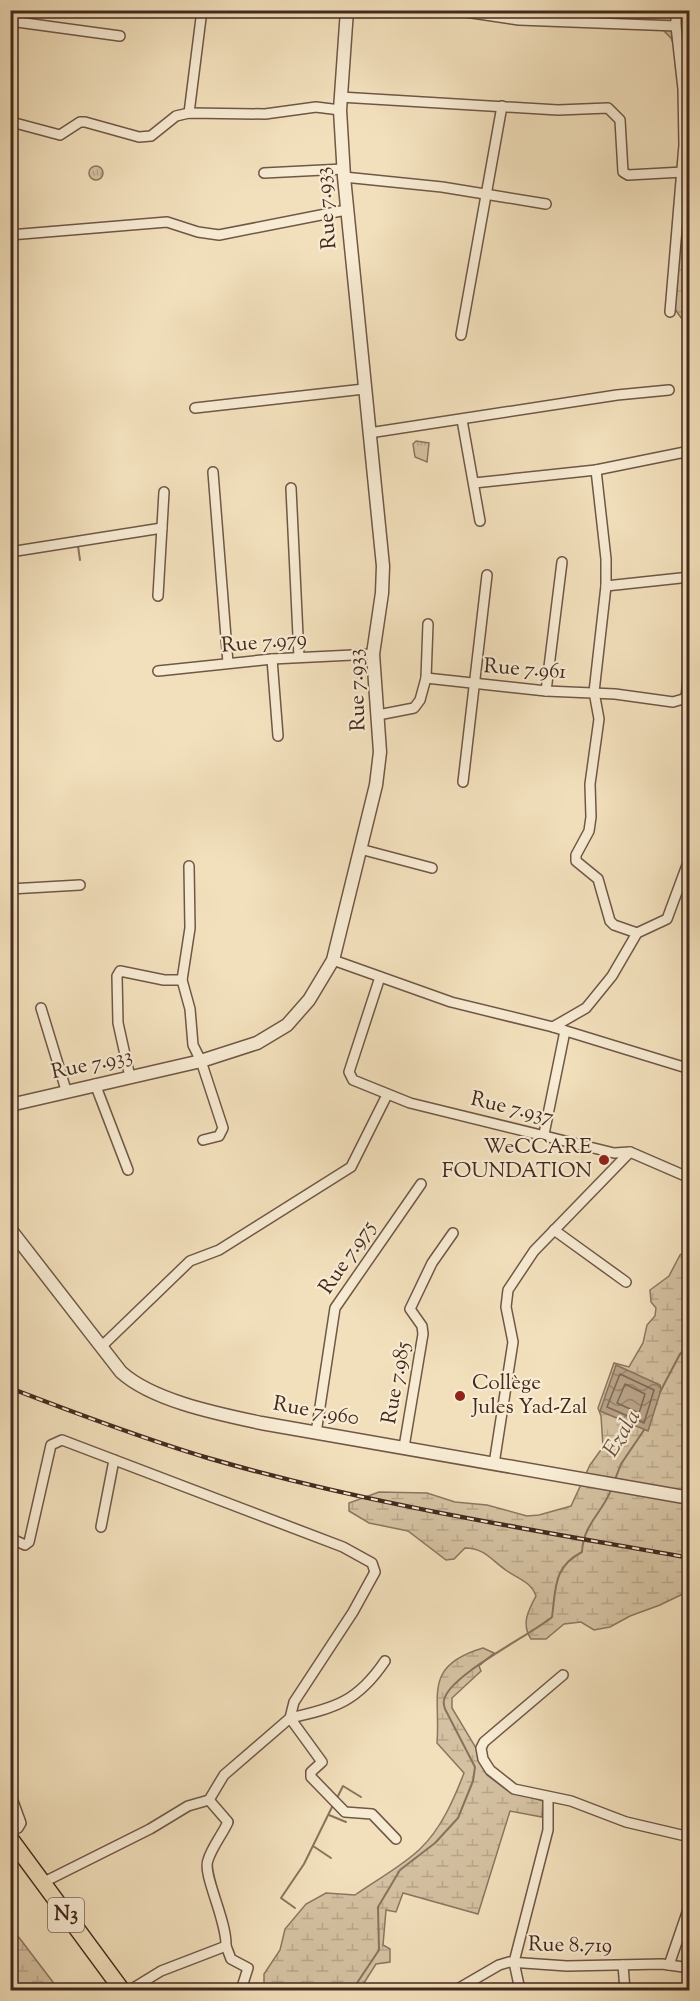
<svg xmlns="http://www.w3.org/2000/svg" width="700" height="2001" font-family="'Sorts Mill Goudy',serif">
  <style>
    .grass { fill: url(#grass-tufts); stroke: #8c7560; stroke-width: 1.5 }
    .wetland { fill: url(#wetland-marsh); stroke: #8c7560; stroke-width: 1.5 }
    .water { fill: url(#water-waves); stroke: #89725c; stroke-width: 1.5 }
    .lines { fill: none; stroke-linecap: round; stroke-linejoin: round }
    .shore { stroke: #7e6652; stroke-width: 1.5 }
    .stream { stroke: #89725c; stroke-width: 2 }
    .minor-casing { stroke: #705746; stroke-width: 12 }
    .tertiary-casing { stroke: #705746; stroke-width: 15 }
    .trunk-casing { stroke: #44291e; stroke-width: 18 }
    .minor { stroke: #f7ebd3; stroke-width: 9 }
    .tertiary { stroke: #f7ebd3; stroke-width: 12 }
    .trunk { stroke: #f2e0bc; stroke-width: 15 }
    .rail-casing { stroke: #44291e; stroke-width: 4.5 }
    .rail { stroke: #f7ebd3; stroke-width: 2; stroke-dasharray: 7; stroke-linecap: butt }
    .poi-dot { fill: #8f2418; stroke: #f7ebd3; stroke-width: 2 }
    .labels { text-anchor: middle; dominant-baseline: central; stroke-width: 4.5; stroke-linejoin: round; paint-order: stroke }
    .shield { fill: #f7ebd3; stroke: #7a6354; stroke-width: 1.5 }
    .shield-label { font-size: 20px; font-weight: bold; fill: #44291e }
    .street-label { font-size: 21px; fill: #44291e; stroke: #f7ebd3 }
    .poi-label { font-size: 21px; fill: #44291e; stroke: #f7ebd3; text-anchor: end }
    .water-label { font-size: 22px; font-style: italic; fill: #664d3d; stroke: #f7ebd3 }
  </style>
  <defs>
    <pattern id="grass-tufts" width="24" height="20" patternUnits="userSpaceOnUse" patternTransform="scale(1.5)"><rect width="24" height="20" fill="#d4c1a1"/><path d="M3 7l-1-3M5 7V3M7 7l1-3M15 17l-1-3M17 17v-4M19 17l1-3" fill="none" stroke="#b7a68a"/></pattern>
    <pattern id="wetland-marsh" width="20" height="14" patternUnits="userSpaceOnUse" patternTransform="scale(1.5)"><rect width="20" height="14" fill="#d4c1a1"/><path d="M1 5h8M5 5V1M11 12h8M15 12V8" fill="none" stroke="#b7a68a"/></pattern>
    <pattern id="water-waves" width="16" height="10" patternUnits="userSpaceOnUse" patternTransform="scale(1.5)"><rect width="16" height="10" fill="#b7a286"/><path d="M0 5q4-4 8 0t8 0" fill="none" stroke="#96846d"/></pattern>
  </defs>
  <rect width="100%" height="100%" fill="#f2e0bc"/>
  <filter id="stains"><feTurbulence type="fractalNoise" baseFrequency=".00333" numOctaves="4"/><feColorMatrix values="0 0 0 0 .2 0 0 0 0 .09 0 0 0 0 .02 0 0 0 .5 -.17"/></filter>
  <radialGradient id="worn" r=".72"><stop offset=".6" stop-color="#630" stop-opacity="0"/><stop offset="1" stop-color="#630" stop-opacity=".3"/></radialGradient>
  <g class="grass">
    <circle cx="96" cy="173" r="7"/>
    <polygon points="416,441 429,443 427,462 415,457 413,444"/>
  </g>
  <g class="wetland">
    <polygon points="520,11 689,11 689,81 671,38 660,27 555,18"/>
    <path d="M681,236L689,239V322L683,320C680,316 676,312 675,308C673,301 679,246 681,236Z"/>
    <path d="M689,1249V1591L660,1605L630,1616L610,1627L594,1630L581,1622L564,1624L546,1639H531C521,1624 528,1611 536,1596C531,1582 519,1579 507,1571C492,1561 485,1548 465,1548L454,1559L446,1560L408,1531L369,1523L349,1511V1503L379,1492L427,1493L455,1502L487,1505L527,1516L539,1515L571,1506L590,1465L603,1447L601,1416L598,1408L614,1363L629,1367L643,1343L647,1325L655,1316L656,1308L651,1302L650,1290L669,1276L680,1255Z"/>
    <path d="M483,1648L494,1653L479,1666L481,1671L452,1698V1708L476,1748L487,1775L507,1790L543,1801L542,1817L510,1811L478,1914L403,1893L396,1912L386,1910L383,1945L390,1949V1962L376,1964L362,1986L365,1990H264V1974L280,1950L285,1929L306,1904L326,1893L355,1895C376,1880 401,1867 420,1849C441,1829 454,1799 464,1773L437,1743C441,1696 422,1666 483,1648Z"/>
    <polygon points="11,1927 59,1990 11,1990"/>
  </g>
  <polygon class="water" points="616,1365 660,1385 661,1390 648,1431 600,1411"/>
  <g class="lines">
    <g class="shore">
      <polygon points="620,1374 654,1390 644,1423 607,1407"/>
      <polygon points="625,1384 645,1394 639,1413 617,1403"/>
    </g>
    <g class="stream">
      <polyline points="78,546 80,560"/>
      <polyline points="660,1392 680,1354 690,1344"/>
      <polyline points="614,1482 621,1464 644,1430"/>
      <polyline points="336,1800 343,1786 361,1797"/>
      <polyline points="329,1815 346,1822"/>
      <polyline points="313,1846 331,1858"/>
      <polyline points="295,1908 281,1898 304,1864 333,1805"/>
      <path d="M357,1990V1983L379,1950L378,1907L400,1870L435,1843L458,1818L473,1781L475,1767L445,1709C444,1706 443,1703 444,1700C449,1675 531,1635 552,1617C556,1588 553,1567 582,1552C583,1525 602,1513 611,1490"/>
    </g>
    <g class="minor-casing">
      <g id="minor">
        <polyline points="452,10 519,20 676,26 676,10"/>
        <polyline points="10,21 120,36"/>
        <polyline points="340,97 558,110 608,108 620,120 623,172 628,175 683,172"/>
        <polyline points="189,113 202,10"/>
        <polyline points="10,124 15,123 60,135 80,122 85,122 139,137 151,136 176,116 189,113 265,114 316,107 340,110"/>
        <polyline points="264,173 343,169"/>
        <polyline points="344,177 442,187 546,204"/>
        <polyline points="10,235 167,222 198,232 219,235 346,210"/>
        <polyline points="670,312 684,145 683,89 676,26"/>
        <polyline points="461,335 502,106"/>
        <polyline points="195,408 364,389"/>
        <polyline points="462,420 480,521"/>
        <polyline points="369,433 617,395 669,390"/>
        <polyline points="596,470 606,559 606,586 594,692 599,719 590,784 591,817 589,831 576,855 576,861 598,879 610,921 614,925 637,933"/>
        <polyline points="213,472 228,663"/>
        <polyline points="474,483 596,470 690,451"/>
        <polyline points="291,488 299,657"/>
        <polyline points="10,552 162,528"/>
        <polyline points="606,586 690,577"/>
        <polyline points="158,596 164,492"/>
        <polyline points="272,659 278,736"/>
        <polyline points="158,671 272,659 373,654"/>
        <polyline points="426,678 428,624"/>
        <polyline points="546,691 562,562"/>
        <polyline points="686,698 690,661"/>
        <polyline points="378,715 414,708 420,700 426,678 546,691 615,694 673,702 690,697"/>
        <polyline points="463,782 487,575"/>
        <polyline points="360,849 432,868"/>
        <polyline points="189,866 190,928 182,980 190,1009 193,1045 201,1061 223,1128 219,1136 203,1140"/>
        <polyline points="10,889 80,885"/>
        <polyline points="333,960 451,1002 553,1027 690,1069"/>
        <polyline points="380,977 349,1072 353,1080 410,1103 614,1153 630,1152 534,1251 508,1290 506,1307 513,1342 494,1464"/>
        <polyline points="41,1008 66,1090"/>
        <polyline points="553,1027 586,1008 612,976 637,933 667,919 690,857"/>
        <polyline points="130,1077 118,1023 117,976 120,971 164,980 182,980"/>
        <polyline points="95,1084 128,1170"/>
        <polyline points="544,1134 565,1031"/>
        <polyline points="630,1152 690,1178"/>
        <polyline points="554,1230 626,1282"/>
        <polyline points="102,1346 190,1261 219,1250 351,1167 387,1095"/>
        <polyline points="316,1433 335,1308 421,1184"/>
        <polyline points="404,1447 423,1334 422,1326 410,1309 432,1263 453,1233"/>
        <polyline points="101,1527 114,1460"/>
        <polyline points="10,1538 25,1545 29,1542 51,1445 62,1440 343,1547 372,1563 375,1572 353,1612 294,1702 290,1718 224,1775 209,1800 188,1806 150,1829 42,1883"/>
        <path d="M385,1661C358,1701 336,1708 290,1718L322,1762L311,1772V1777L345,1812L372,1814L396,1839"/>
        <polyline points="563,1675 484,1742 481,1748 483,1759 490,1770 514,1789 571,1801 626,1822 690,1837"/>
        <polyline points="10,1793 21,1823 18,1828 10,1831"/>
        <polyline points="226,1946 231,1959 248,1968 241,1990"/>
        <polyline points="623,1965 625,1990"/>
        <polyline points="669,1965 690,1904"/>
        <path d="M130,1990L161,1971L226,1946C227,1920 202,1874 208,1860C212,1847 222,1835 228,1822L209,1800"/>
        <polyline points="456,1990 499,1965 509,1962 567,1966 662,1964 690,1968"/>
        <polyline points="520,1990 514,1962 548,1830 548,1797"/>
        <polyline points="688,1990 690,1982"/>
      </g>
    </g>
    <g class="tertiary-casing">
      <g id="tertiary">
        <polyline points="10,1105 201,1061 257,1043 287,1025 309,1000 333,960 376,785 380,752 373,654 382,593 383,566 344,177 340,110 347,10"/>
        <path d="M10,1229L121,1372C153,1401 219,1414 261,1423L690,1498"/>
      </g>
    </g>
    <g class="trunk-casing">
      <polyline id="trunk" points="10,1838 122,1990"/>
    </g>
    <use href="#minor" class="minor"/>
    <use href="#tertiary" class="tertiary"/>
    <use href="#trunk" class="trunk"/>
    <g class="rail-casing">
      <path id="rail" d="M10,1388C75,1413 141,1438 208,1458C366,1504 528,1529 690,1558"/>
    </g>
    <use href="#rail" class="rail"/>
  </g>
  <g class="poi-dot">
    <circle cx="604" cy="1160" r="6"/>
    <circle cx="460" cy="1396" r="6"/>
  </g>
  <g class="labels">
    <rect class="shield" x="48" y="1898" width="36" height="34" rx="4.5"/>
    <g class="shield-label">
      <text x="66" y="1915">N3</text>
    </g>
    <g class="street-label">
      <text transform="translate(327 208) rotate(-95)">Rue 7.933</text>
      <text transform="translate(264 643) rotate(-5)">Rue 7.979</text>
      <text transform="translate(525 670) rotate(4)">Rue 7.961</text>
      <text transform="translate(358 690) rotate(-92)">Rue 7.933</text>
      <text transform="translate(92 1065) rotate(-12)">Rue 7.933</text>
      <text transform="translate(512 1109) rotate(13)">Rue 7.937</text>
      <text transform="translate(348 1258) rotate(-56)">Rue 7.975</text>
      <text transform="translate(397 1383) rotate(-80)">Rue 7.985</text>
      <text transform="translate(316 1412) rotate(10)">Rue 7.960</text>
      <text transform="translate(570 1946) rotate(1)">Rue 8.719</text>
    </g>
    <g class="poi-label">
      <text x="592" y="1148">WeCCARE<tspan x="592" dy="24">FOUNDATION</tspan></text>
      <text x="472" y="1384" text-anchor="start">Collège<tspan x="472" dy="24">Jules Yad-Zal</tspan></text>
    </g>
    <g class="water-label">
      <text transform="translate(623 1434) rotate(-59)">Ezala</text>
    </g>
  </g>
  <rect width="700" height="2001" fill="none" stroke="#f2e0bc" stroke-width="36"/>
  <rect x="12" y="12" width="676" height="1977" fill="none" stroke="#44291e" stroke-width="3"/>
  <rect x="18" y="18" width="664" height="1965" fill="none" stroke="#44291e" stroke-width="1.5"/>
  <rect width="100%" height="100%" filter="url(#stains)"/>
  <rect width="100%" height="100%" fill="url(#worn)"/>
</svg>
